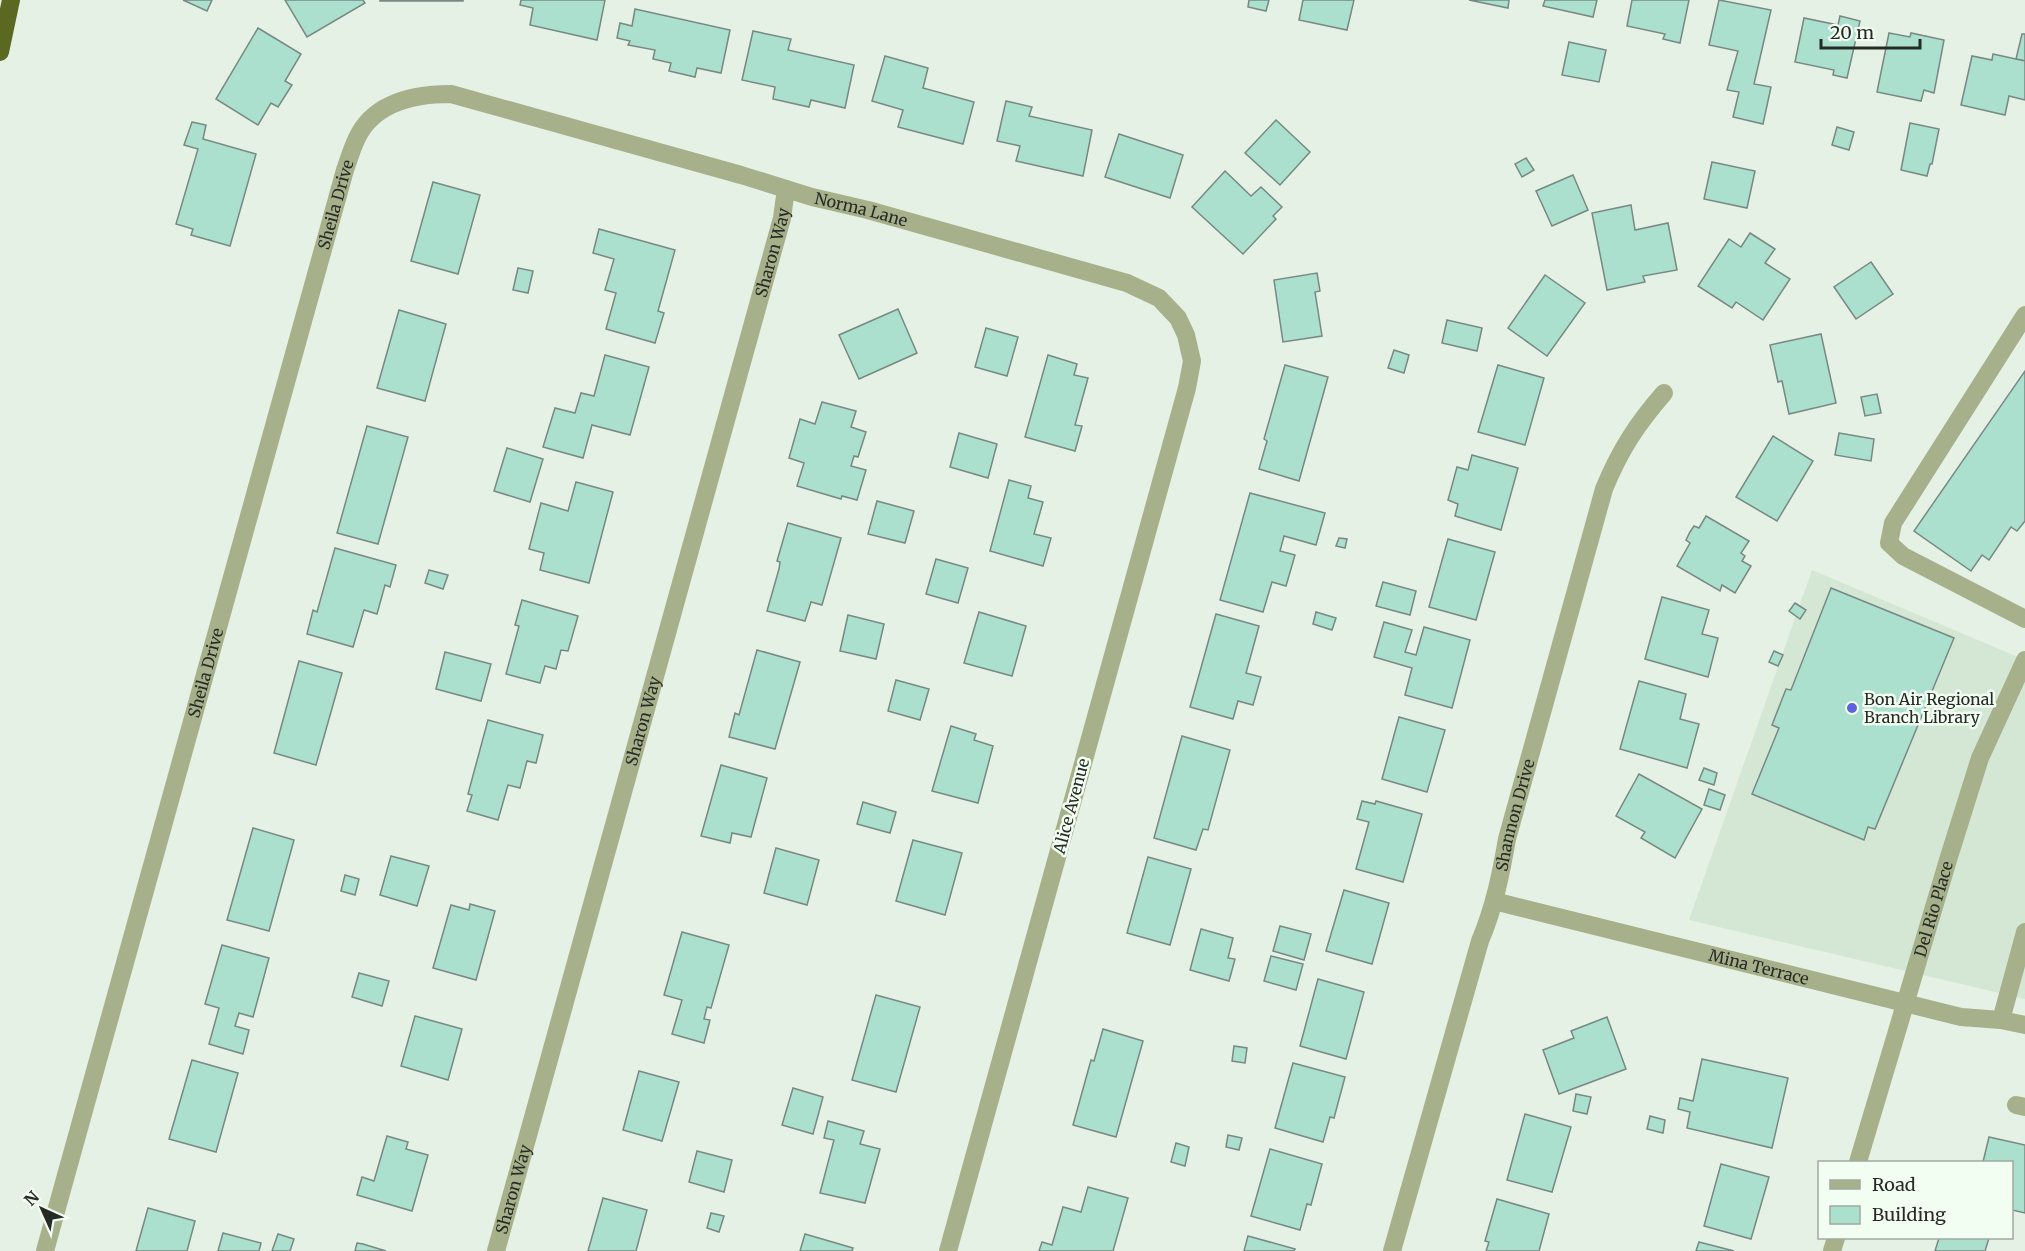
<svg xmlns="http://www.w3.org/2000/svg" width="2025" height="1251" font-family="Merriweather,serif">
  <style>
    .built { fill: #d4e7d4 }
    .building { fill: #abe0ce; stroke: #788983; stroke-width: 1.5 }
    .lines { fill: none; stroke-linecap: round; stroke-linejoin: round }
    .minor { stroke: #a6b08a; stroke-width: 18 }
    .highway { stroke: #5a6821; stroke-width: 18 }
    .poi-dot { fill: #5f63db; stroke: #f1fef1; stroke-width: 2 }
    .labels { text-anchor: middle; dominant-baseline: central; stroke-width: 5; stroke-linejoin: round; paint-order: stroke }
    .street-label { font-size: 16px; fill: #262b26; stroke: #f1fef1 }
    .poi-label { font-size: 16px; fill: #262b26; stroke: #f1fef1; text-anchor: start }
  </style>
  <rect width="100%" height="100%" fill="#e4f1e4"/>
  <polygon class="built" points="1812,570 2025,660 2025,999 1689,920"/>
  <g class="building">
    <polygon points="183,0 212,0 207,11"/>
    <polygon points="285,0 363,0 365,3 307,37"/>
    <rect x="380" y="0" width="83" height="1"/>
    <polygon points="521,0 605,0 597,40 530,25 533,8 520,5"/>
    <polygon points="1249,0 1269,0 1266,11 1248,7"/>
    <polygon points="1303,0 1354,0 1347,30 1299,20"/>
    <polygon points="1469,0 1509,0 1508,8"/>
    <polygon points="1545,0 1597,0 1593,17 1543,6"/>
    <polygon points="1632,0 1689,0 1680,43 1663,39 1665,34 1627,26"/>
    <polygon points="1719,0 1771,10 1754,84 1771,87 1763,124 1733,117 1739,92 1727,90 1738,51 1709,45"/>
    <polygon points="635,9 730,30 721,73 697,68 695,77 669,71 671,63 653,59 655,50 628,45 630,41 617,38 620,23 632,26"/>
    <polygon points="1840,16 1860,21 1847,78 1833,75 1834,70 1795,62 1804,18 1838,25"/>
    <polygon points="258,28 301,54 285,81 292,85 278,107 271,103 258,125 216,99"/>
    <polygon points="753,31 791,39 788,50 854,65 845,108 811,100 809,107 773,99 775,87 742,80"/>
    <polygon points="1889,33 1910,37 1911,33 1944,40 1934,93 1924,90 1921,101 1877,92"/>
    <polygon points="2022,34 2025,34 2025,61 2016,59"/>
    <polygon points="1569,42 1606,50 1599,82 1562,75"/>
    <polygon points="1993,54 2025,61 2025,100 2009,96 2005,115 1961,105 1972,56 1992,60"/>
    <polygon points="885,56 928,68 923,88 974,102 963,144 898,127 903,110 872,101"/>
    <polygon points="1006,101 1032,107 1029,116 1092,130 1083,176 1016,161 1020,146 997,141"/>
    <polygon points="1276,120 1310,152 1280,185 1245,153"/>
    <polygon points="192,122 206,125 203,139 256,154 230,246 191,235 193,229 176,224 198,149 184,145"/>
    <polygon points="1910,123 1939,129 1932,164 1930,164 1927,176 1901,170"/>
    <polygon points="1837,127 1854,132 1849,150 1832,145"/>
    <polygon points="1119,134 1183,155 1170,198 1105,177"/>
    <polygon points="1526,158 1534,170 1522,177 1515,164"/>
    <polygon points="1712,162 1755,171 1747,208 1704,199"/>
    <polygon points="1225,171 1251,196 1261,187 1282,207 1273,216 1276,219 1243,254 1192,207"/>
    <polygon points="1573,175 1588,210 1552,226 1536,191"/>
    <polygon points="433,182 480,195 458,274 411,261"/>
    <polygon points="1631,205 1635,230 1668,223 1677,270 1643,276 1645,282 1607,290 1592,213"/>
    <polygon points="599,229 675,250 658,311 664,313 655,343 606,329 616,293 605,290 614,259 593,253"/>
    <polygon points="1750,233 1775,249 1765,263 1790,279 1763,320 1736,302 1732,308 1698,286 1729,239 1741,247"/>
    <polygon points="1871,262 1893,294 1856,319 1834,287"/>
    <polygon points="518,268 533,271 528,293 513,290"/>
    <polygon points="1317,273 1320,291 1315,292 1322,336 1283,342 1274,280"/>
    <polygon points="1545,275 1585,303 1547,356 1508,328"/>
    <polygon points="898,309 917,353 859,379 839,335"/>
    <polygon points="399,310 446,324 425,401 377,388"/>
    <polygon points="1447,320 1482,328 1477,351 1442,343"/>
    <polygon points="986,328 1018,337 1007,376 975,367"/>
    <polygon points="1821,334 1836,403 1789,414 1782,381 1778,382 1770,345"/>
    <polygon points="1394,350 1409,355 1404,373 1388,368"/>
    <polygon points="605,355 649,367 630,435 592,425 583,458 543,447 555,408 575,413 581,393 594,396"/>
    <polygon points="1048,355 1077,364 1074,375 1088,378 1075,425 1082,426 1075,451 1025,437"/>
    <polygon points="1285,365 1328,377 1299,481 1259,469 1267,441 1264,439"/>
    <polygon points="1498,365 1544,378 1525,445 1478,432"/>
    <polygon points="2025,371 2025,521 2017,531 2011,527 1989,560 1982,555 1971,571 1914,531"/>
    <polygon points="1877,394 1881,413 1865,416 1861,397"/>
    <polygon points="822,402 856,411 851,427 866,432 858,457 854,456 851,466 866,470 857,500 842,496 841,499 797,486 804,463 789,458 800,419 815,424"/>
    <polygon points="367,426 408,437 378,544 337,533"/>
    <polygon points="959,433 997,444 988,478 950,467"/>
    <polygon points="1839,433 1874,439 1871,461 1835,455"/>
    <polygon points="1773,436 1813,461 1777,521 1736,497"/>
    <polygon points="507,448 543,459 530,502 494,491"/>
    <polygon points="1472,455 1518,468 1501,530 1455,516 1458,504 1448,500 1457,467 1468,470"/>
    <polygon points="1009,480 1031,486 1028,498 1043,502 1034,534 1051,538 1043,566 990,551"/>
    <polygon points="576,482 613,492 589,583 540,570 544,553 529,549 541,503 568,511"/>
    <polygon points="1250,493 1325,513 1316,545 1284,536 1280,551 1295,555 1286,586 1272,582 1263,612 1220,600"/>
    <polygon points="877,501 914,511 905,543 868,534"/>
    <polygon points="1706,516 1749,541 1741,553 1745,556 1742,561 1751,566 1735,593 1722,585 1720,591 1677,566 1690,543 1686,540 1690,532 1694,526 1699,528"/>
    <polygon points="788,523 841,538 822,605 811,602 805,621 767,611 779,569 780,562 777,561"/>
    <polygon points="1339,538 1347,539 1345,548 1336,546"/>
    <polygon points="1448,539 1495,552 1476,620 1429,607"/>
    <polygon points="335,548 396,565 390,587 385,585 377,614 364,610 353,647 307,634 313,610 317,612"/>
    <polygon points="936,559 968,568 958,603 926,594"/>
    <polygon points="429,570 448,575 443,589 425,583"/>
    <polygon points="1383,582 1416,591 1410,615 1376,606"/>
    <polygon points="1831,588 1954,638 1875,829 1868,827 1864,840 1752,794 1779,728 1772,725 1786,689 1791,690"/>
    <polygon points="1662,597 1709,610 1702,634 1718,638 1708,677 1645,659"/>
    <polygon points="522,600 578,616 568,651 561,650 556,669 545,666 540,683 506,674 519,626 515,625"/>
    <polygon points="1795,603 1806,610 1800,619 1789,611"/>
    <polygon points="979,612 1026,626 1012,676 964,663"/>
    <polygon points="1316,612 1336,618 1332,630 1313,624"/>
    <polygon points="1216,614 1259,626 1246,673 1261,677 1253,705 1238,701 1233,719 1190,707"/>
    <polygon points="848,615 884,624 876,659 840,651"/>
    <polygon points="1384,622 1412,630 1405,652 1416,655 1424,627 1470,640 1452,708 1405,695 1412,668 1374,657"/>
    <polygon points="757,650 800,662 775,749 729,737 735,713 739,715"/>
    <polygon points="1774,651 1783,655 1778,666 1769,662"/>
    <polygon points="445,652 491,664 481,701 436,689"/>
    <polygon points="299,661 342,673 316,765 274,753"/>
    <polygon points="896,680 929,689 920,720 888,711"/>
    <polygon points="1639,681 1686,694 1680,719 1699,724 1687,768 1620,749"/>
    <polygon points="1399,717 1445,730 1427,792 1382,779"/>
    <polygon points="488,720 543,735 536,763 527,761 520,788 508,785 498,820 467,811 472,795 468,794"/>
    <polygon points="951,726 976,734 974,740 993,746 978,803 932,791"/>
    <polygon points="1182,736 1230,750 1208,830 1203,829 1196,850 1154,838"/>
    <polygon points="721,765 767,778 751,837 732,833 730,843 701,836"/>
    <polygon points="1704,768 1717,773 1714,785 1699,780"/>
    <polygon points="1639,774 1702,809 1675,858 1641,838 1645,832 1616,816"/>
    <polygon points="1709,789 1725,795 1720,810 1704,805"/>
    <polygon points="1362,801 1375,804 1376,801 1422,814 1403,882 1356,869 1369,822 1357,819"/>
    <polygon points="863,802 896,812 890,833 857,824"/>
    <polygon points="253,828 294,840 269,931 227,920"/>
    <polygon points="913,840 962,853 945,915 896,901"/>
    <polygon points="776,848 819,860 807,905 764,893"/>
    <polygon points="391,856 429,866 417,906 380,895"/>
    <polygon points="1148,857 1191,869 1170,945 1127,933"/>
    <polygon points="345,875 359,879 355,895 341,891"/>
    <polygon points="1344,890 1389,903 1372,964 1326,951"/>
    <polygon points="470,904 495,911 476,980 433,968 451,905 469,910"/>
    <polygon points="1280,926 1311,934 1304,960 1273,951"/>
    <polygon points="1201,929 1233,938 1228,958 1235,959 1229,981 1190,970"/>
    <polygon points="682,932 729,945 711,1008 707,1007 704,1019 710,1020 704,1043 672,1034 682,1000 664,995"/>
    <polygon points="222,945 269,958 253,1017 239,1013 235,1026 249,1030 243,1054 209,1044 219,1008 205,1004"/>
    <polygon points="1271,956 1303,964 1296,990 1264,981"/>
    <polygon points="359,973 389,981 382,1006 352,997"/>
    <polygon points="1318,979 1364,992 1346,1059 1300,1046"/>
    <polygon points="876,995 920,1007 896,1092 852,1080"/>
    <polygon points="415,1016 462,1029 448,1080 401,1066"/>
    <polygon points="1607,1017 1626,1069 1559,1094 1543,1050 1574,1038 1571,1031"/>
    <polygon points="1103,1029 1143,1041 1116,1137 1073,1125 1091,1060 1094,1061"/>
    <polygon points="1234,1046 1247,1048 1245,1063 1232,1061"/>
    <polygon points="1702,1059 1788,1078 1772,1148 1687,1128 1690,1112 1678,1109 1680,1098 1693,1101"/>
    <polygon points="192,1060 238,1073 216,1152 169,1139"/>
    <polygon points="1293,1063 1345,1077 1334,1118 1330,1117 1323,1142 1275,1128"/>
    <polygon points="639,1071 679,1082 662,1141 623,1130"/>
    <polygon points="793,1088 823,1097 813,1134 782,1125"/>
    <polygon points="1576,1094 1591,1097 1587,1114 1573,1111"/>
    <polygon points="1525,1114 1571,1127 1552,1192 1507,1180"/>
    <polygon points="1650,1116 1665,1120 1663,1133 1647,1129"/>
    <polygon points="828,1121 864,1131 860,1144 880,1149 865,1203 820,1193 834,1140 824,1138"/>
    <polygon points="1228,1135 1242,1138 1239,1150 1226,1147"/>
    <polygon points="387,1136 408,1142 406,1149 428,1155 412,1211 357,1195 362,1177 374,1181"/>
    <polygon points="1989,1137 2025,1145 2025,1213 2012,1210 2012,1162 1983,1162"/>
    <polygon points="1176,1143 1189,1147 1185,1166 1171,1162"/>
    <polygon points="1270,1149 1322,1164 1311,1205 1307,1204 1300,1230 1251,1216"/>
    <polygon points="697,1151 732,1160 724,1192 689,1182"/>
    <polygon points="1721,1164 1769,1177 1751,1239 1704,1226"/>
    <polygon points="1088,1187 1128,1198 1113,1251 1039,1251 1042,1242 1052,1245 1063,1207 1081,1212"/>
    <polygon points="603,1198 647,1210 636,1251 588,1251"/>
    <polygon points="1497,1199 1549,1214 1539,1251 1486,1251 1489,1242 1485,1241"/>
    <polygon points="148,1208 195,1221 187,1251 136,1251"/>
    <polygon points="711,1213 724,1216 719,1232 707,1228"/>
    <polygon points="223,1233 261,1243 259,1251 218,1251"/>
    <polygon points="278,1234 294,1239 290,1251 272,1251"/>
    <polygon points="805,1234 853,1248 852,1251 800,1251"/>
    <polygon points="1248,1236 1295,1249 1294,1251 1244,1251"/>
    <polygon points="1939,1238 1989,1238 1985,1251 1935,1251"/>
    <polygon points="1699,1242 1734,1251 1696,1251"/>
    <polygon points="357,1243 363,1244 386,1251 355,1251"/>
  </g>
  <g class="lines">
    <g class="minor">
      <polyline points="2025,315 1893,523 1889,543 1903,556 2025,619"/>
      <path id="s1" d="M1494,901L1961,1017L2001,1020L2025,1025"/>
      <polyline points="2001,1020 2025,932"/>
      <polyline points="2016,1105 2025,1107"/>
      <path id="s2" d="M1858,1162L1948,860L1980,758L2025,660"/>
      <path id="s3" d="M45,1251L345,170C349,159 352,148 357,138C374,102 414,94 451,94L741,175L812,197L868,210L1127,283L1159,298L1178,318L1186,335L1192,361L1187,388L948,1251"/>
      <path id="s4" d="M496,1251L782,218L786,189"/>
      <path id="s5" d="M1392,1251L1480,941C1494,908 1501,874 1507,839L1604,489C1620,450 1637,424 1664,393"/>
      <polyline points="1832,1251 1836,1238"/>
    </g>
    <polyline class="highway" points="0,52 11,0"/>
  </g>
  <circle class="poi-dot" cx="1852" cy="708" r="6"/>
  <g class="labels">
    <g class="street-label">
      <text stroke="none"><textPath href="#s3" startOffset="1086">Sheila Drive</textPath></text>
      <text stroke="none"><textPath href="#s3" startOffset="1692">Norma Lane</textPath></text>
      <text stroke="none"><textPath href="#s4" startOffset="1036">Sharon Way</textPath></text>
      <text stroke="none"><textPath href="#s3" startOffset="600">Sheila Drive</textPath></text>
      <text stroke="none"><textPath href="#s4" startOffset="550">Sharon Way</textPath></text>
      <text transform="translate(1071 806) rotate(-75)">Alice Avenue</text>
      <text stroke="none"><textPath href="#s5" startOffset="453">Shannon Drive</textPath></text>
      <text stroke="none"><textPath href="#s2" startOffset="264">Del Rio Place</textPath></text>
      <text stroke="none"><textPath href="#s1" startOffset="273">Mina Terrace</textPath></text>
      <text stroke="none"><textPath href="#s4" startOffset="64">Sharon Way</textPath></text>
    </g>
    <g class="poi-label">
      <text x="1864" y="699">Bon Air Regional<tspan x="1864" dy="18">Branch Library</tspan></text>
    </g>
  </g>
  <rect x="1818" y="1161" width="195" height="78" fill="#f1fef1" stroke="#a0aaa0" stroke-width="1.5"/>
  <rect x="1830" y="1180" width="30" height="9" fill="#a6b08a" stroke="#a0aaa0" stroke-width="1.5"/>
  <text x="1872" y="1191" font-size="18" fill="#262b26">Road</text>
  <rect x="1830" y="1206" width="30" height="18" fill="#abe0ce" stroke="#a0aaa0" stroke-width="1.5"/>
  <text x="1872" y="1221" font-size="18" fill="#262b26">Building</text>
  <g transform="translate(42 1209) rotate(315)" stroke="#f1fef1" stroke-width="4.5" paint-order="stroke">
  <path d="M0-4.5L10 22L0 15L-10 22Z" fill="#262b26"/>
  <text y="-9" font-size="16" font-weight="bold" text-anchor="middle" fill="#262b26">N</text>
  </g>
  <path d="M1821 39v9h99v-9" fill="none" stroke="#262b26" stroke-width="3"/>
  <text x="1830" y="39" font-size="18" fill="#262b26" stroke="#f1fef1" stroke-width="4.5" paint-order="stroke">20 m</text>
</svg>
